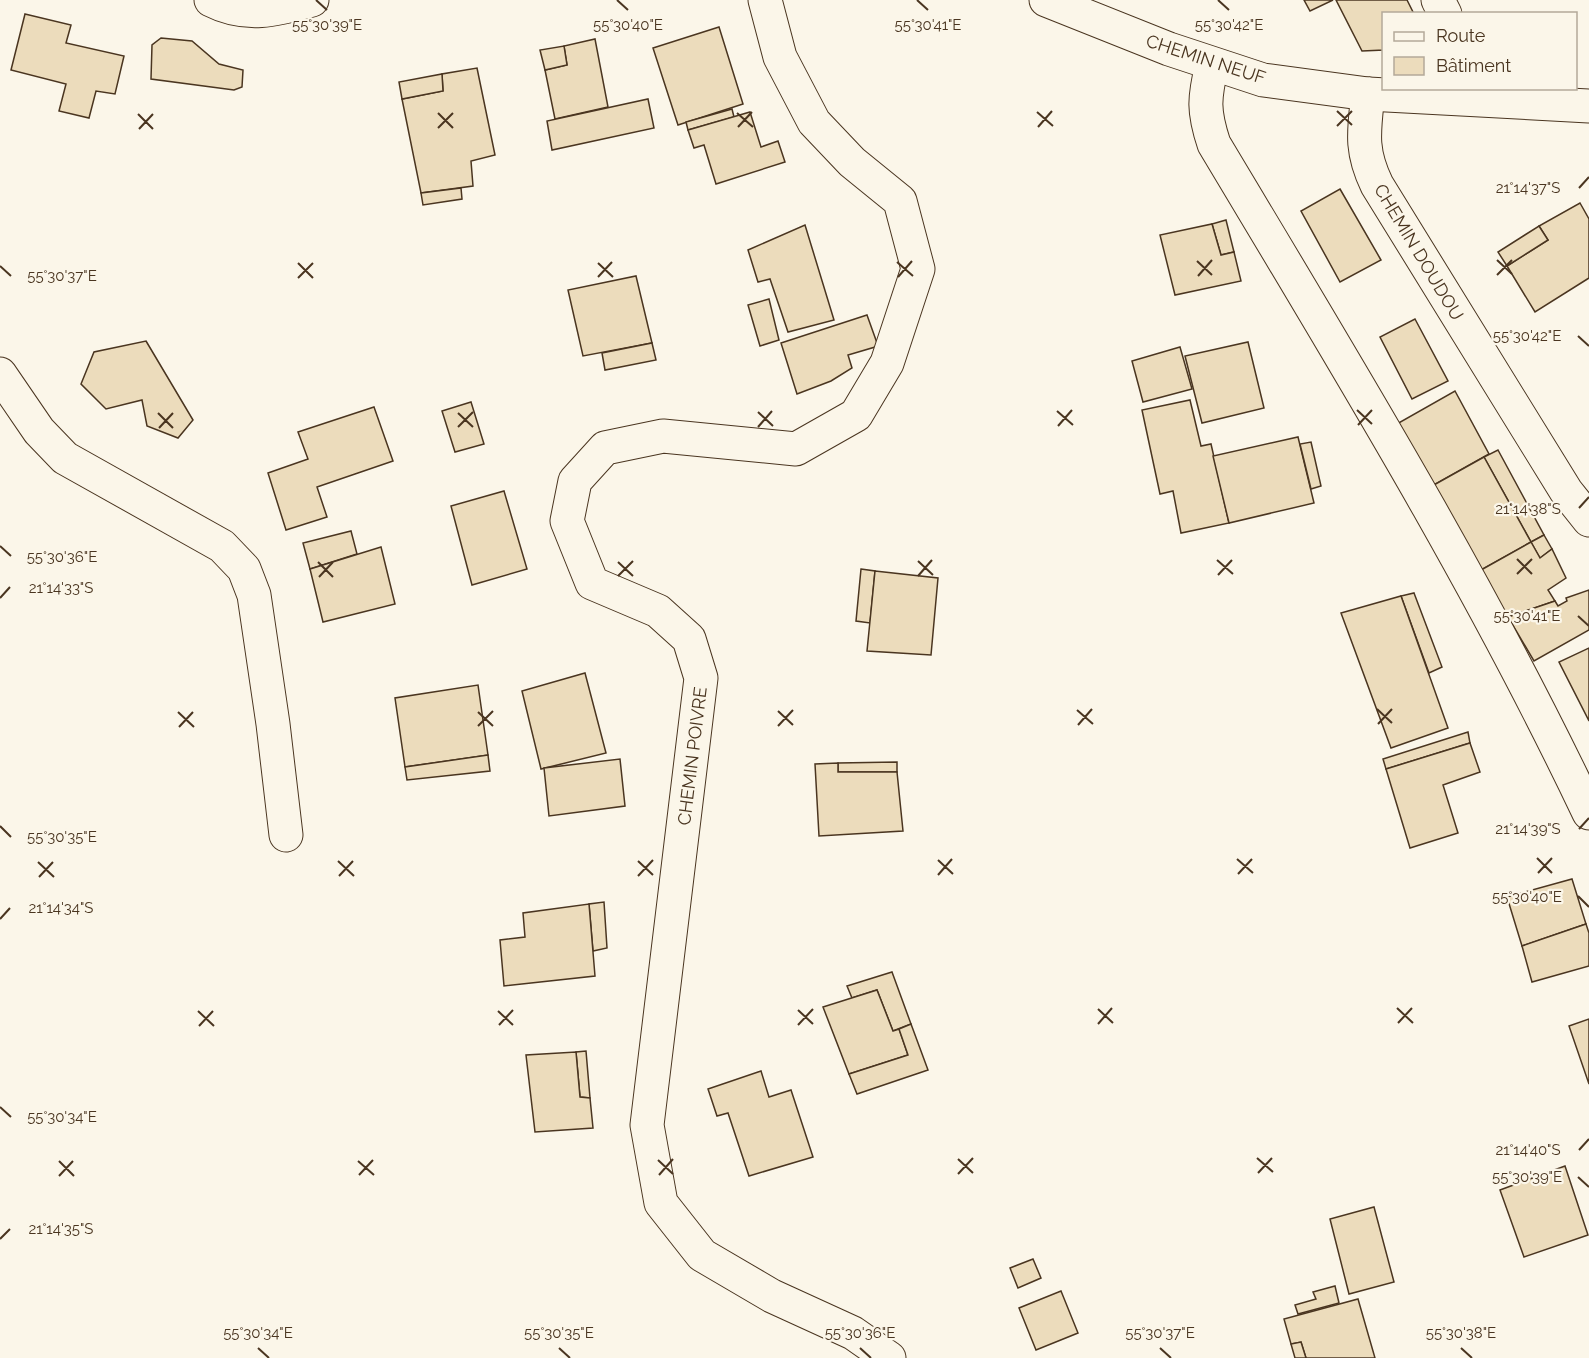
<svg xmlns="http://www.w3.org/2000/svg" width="1589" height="1358" font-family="Raleway,sans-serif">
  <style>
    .building { fill: #ecdcbc; stroke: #4a3520; stroke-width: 1.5 }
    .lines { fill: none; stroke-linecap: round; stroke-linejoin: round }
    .minor-casing { stroke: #4a3520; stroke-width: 35 }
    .major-casing { stroke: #4a3520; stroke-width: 35 }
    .minor { stroke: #fbf6e9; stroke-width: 33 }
    .major { stroke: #fbf6e9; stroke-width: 33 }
    .ticks { fill: none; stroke: #4a3520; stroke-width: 2 }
    .labels { text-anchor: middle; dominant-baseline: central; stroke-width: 4.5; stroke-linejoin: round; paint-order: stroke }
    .street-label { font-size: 18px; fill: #4a3520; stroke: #fbf6e9 }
    .ticks-label { font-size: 15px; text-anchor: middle; fill: #4a3520; stroke: #fbf6e9; stroke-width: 4.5; stroke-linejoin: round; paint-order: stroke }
  </style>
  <rect width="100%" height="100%" fill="#fbf6e9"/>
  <g class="building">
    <polygon points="1304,0 1333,0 1310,11"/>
    <polygon points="1336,0 1407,0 1414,14 1384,14 1384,50 1362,51"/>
    <polygon points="25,14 71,25 66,43 124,56 115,94 96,91 89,118 59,111 66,84 11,70"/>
    <polygon points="719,27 743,104 678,125 653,48"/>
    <polygon points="161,38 192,41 219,64 243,70 242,87 234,90 151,79 152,45"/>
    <polygon points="595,39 608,107 555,119 545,70 567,65 564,46"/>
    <polygon points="564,46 567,65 545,70 540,50"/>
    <polygon points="477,68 495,155 471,161 473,186 421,193 402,99 443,91 442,74"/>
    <polygon points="442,74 443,91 402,99 399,82"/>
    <polygon points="648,99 654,128 552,150 547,121"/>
    <polygon points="732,109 734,117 688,130 686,122"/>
    <polygon points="750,112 761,147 778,141 785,162 716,184 704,145 694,148 688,130"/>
    <polygon points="461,188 462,199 423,205 421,193"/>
    <polygon points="1340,189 1381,260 1340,282 1301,211"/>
    <polygon points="1580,203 1589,219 1589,278 1535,312 1507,266 1548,240 1539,226"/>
    <polygon points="1226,220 1234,252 1221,255 1212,224"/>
    <polygon points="1212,224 1221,255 1234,252 1241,281 1175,295 1160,235"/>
    <polygon points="805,225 834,320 788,332 770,279 758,282 748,250"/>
    <polygon points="1539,226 1548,240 1507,266 1498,252"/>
    <polygon points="636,276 652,343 583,356 568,290"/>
    <polygon points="769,299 779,340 760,346 748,305"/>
    <polygon points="867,315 877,343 875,347 848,355 852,368 831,381 797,394 781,343"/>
    <polygon points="1415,319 1448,381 1412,399 1380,337"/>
    <polygon points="146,341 193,420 178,438 147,426 142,400 106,409 81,384 94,352"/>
    <polygon points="1248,342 1264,408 1202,423 1185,356"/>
    <polygon points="652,343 656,360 605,370 602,353"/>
    <polygon points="1180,347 1192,389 1143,402 1132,361"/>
    <polygon points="1455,391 1489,454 1432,486 1395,425"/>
    <polygon points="1190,400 1201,446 1211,444 1229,523 1181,533 1173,491 1160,494 1142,410"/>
    <polygon points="471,402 484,444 455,452 442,411"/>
    <polygon points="374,407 393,461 317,487 327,517 286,530 268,473 308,459 298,432"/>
    <polygon points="1298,437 1314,503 1229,523 1213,456"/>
    <polygon points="1311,442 1321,486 1311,489 1300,444"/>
    <polygon points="1498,450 1544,535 1531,542 1484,457"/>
    <polygon points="1484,457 1531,542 1481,570 1432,486"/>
    <polygon points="504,491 527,569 472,585 451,506"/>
    <polygon points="351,531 357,554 310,569 303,543"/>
    <polygon points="1544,535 1552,549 1540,558 1531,542"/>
    <polygon points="1531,542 1540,558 1552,549 1566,578 1548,590 1555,601 1508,617 1481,570"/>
    <polygon points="381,547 395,604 323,622 310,569"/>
    <polygon points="861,569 875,571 870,623 856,621"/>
    <polygon points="875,571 938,578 931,655 867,651"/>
    <polygon points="1589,590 1589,630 1534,661 1508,617 1555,601 1558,606 1567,601 1566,598"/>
    <polygon points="1414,593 1442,667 1429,673 1401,596"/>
    <polygon points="1401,596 1448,728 1391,748 1341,613"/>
    <polygon points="1589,648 1589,721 1559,662"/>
    <polygon points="585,673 606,753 541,769 522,691"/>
    <polygon points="478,685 488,755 405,767 395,698"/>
    <polygon points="1468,732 1470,743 1386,769 1383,759"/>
    <polygon points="1470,743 1480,772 1443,785 1458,833 1410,848 1386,769"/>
    <polygon points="488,755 490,771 407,780 405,767"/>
    <polygon points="620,759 625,806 549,816 544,768"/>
    <polygon points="897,762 897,772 838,772 838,763"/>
    <polygon points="838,763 838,772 897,772 903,831 819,836 815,764"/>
    <polygon points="1572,879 1586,924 1522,946 1507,897"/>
    <polygon points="604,902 607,948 593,951 589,904"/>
    <polygon points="589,904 595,976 504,986 500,940 525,937 523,913"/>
    <polygon points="1586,924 1589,933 1589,966 1532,982 1522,946"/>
    <polygon points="892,972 911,1024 893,1031 877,990 852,998 847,986"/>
    <polygon points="877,990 893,1031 899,1029 908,1055 849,1074 823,1007"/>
    <polygon points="1589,1019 1589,1084 1569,1026"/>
    <polygon points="911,1024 928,1070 857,1094 849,1074 908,1055 899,1029"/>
    <polygon points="586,1051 590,1098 580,1097 576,1052"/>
    <polygon points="576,1052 580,1097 590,1098 593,1128 535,1132 526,1055"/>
    <polygon points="761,1071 769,1097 791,1090 813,1157 749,1176 728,1113 717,1116 708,1089"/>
    <polygon points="1565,1166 1588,1235 1524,1257 1500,1190"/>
    <polygon points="1374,1207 1394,1282 1349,1294 1330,1219"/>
    <polygon points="1033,1259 1041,1278 1018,1288 1010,1268"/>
    <polygon points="1335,1286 1339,1303 1298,1314 1295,1305 1316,1299 1313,1292"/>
    <polygon points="1061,1291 1078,1333 1036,1350 1019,1308"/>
    <polygon points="1358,1299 1375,1358 1306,1358 1301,1342 1291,1344 1284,1319"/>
    <polygon points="1301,1342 1306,1358 1295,1358 1291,1344"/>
  </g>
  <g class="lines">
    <g class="minor-casing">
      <g id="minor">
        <polyline points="765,0 780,57 814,122 852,162 900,201 918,269 887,363 856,415 796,449 663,436 605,448 575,481 567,521 592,583 658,611 689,639 701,678 647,1125 661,1203 702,1255 772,1296 853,1333 889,1358"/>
        <polyline points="1438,0 1445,14"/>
        <path d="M1212,65C1204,98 1203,111 1214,144C1345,363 1479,581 1589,813"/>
        <path d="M1368,94C1364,131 1360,150 1377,185L1566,491L1589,520"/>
        <polyline points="0,374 39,431 65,458 222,546 244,569 254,595 273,724 286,835"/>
      </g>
    </g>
    <g class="major-casing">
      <g id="major">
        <path d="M211,0C246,18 276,10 312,0"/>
        <polyline points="1046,0 1169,49 1263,80 1368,94 1589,106"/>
      </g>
    </g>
    <use href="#minor" class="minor"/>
    <use href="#major" class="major"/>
  </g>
  <path class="ticks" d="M316,0L327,10M617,0L628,10M917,0L928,10M1218,0L1229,10M1337,111L1352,125M1037,112L1053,126M438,113L453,128M737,113L753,127M138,114L153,129M1337,126L1352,111M738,127L752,112M1038,127L1052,111M438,128L453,113M139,129L153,114M1579,188L1589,177M1497,260L1512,274M1197,261L1212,275M897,262L913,276M298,263L313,278M598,263L613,277M0,266L11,276M1497,275L1512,260M1198,276L1212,260M598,277L612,262M898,277L912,261M298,278L313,263M1578,336L1589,346M1357,410L1372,424M1057,411L1073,425M758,412L773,426M158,413L173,428M458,413L473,427M1358,425L1372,410M1058,426L1072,410M458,427L473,412M758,427L772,411M159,428L173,413M1579,508L1589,497M0,546L11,556M1517,559L1532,574M1217,560L1233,574M918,561L933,575M318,562L333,577M618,562L633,576M1517,574L1532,559M1218,575L1232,560M618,576L633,561M918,576L932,560M319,577L333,562M0,598L10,587M1578,616L1589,626M1377,709L1392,723M1077,710L1093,724M778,711L793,725M178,712L194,727M478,712L493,726M1378,724L1392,709M1078,725L1092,709M478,726L493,711M778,726L793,710M179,727L193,712M0,826L11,837M1579,829L1589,818M1537,858L1552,873M1237,859L1253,873M938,860L953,874M338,861L354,876M638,861L653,875M38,862L54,877M1538,873L1552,858M1238,874L1252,859M938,875L952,859M339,876L353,861M638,876L653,860M39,877L53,862M1578,896L1589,907M0,919L10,908M1397,1008L1413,1023M1098,1009L1113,1023M798,1010L813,1024M198,1011L214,1026M498,1011L513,1025M1398,1023L1412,1008M1098,1024L1112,1008M499,1025L513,1010M798,1025L813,1009M199,1026L213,1011M0,1107L11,1117M1579,1150L1589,1139M1257,1158L1273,1172M958,1159L973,1173M658,1160L673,1174M59,1161L74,1176M358,1161L374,1175M1258,1173L1272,1158M958,1174L973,1158M359,1175L373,1160M659,1175L673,1159M59,1176L73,1161M1578,1177L1589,1187M0,1239L10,1229M258,1348L269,1358M559,1348L570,1358M860,1348L871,1358M1160,1348L1171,1358M1461,1348L1472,1358"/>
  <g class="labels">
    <g class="street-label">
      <text transform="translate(1206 59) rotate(18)">CHEMIN NEUF</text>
      <text transform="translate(1419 252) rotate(59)">CHEMIN DOUDOU</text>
      <text transform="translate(692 756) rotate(-83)">CHEMIN POIVRE</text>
    </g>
  </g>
  <g class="ticks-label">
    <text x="327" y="30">55°30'39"E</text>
    <text x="628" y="30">55°30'40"E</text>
    <text x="928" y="30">55°30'41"E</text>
    <text x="1229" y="30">55°30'42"E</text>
    <text x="1528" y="193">21°14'37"S</text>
    <text x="62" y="281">55°30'37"E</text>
    <text x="1527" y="341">55°30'42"E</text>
    <text x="1528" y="514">21°14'38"S</text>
    <text x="62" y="562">55°30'36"E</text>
    <text x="61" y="593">21°14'33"S</text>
    <text x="1527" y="621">55°30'41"E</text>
    <text x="1528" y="834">21°14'39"S</text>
    <text x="62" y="842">55°30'35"E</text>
    <text x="1527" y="902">55°30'40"E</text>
    <text x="61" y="913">21°14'34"S</text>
    <text x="62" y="1122">55°30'34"E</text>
    <text x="1528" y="1155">21°14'40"S</text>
    <text x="1527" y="1182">55°30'39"E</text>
    <text x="61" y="1234">21°14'35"S</text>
    <text x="258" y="1338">55°30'34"E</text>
    <text x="559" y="1338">55°30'35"E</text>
    <text x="860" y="1338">55°30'36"E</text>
    <text x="1160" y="1338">55°30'37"E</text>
    <text x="1461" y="1338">55°30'38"E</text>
  </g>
  <rect x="1382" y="12" width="195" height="78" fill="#fbf6e9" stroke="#b4a999" stroke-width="1.5"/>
  <rect x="1394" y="32" width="30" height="9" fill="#fbf6e9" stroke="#b4a999" stroke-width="1.5"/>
  <text x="1436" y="42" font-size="18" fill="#4a3520">Route</text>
  <rect x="1394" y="57" width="30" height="18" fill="#ecdcbc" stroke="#b4a999" stroke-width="1.5"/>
  <text x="1436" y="72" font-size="18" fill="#4a3520">Bâtiment</text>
</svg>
